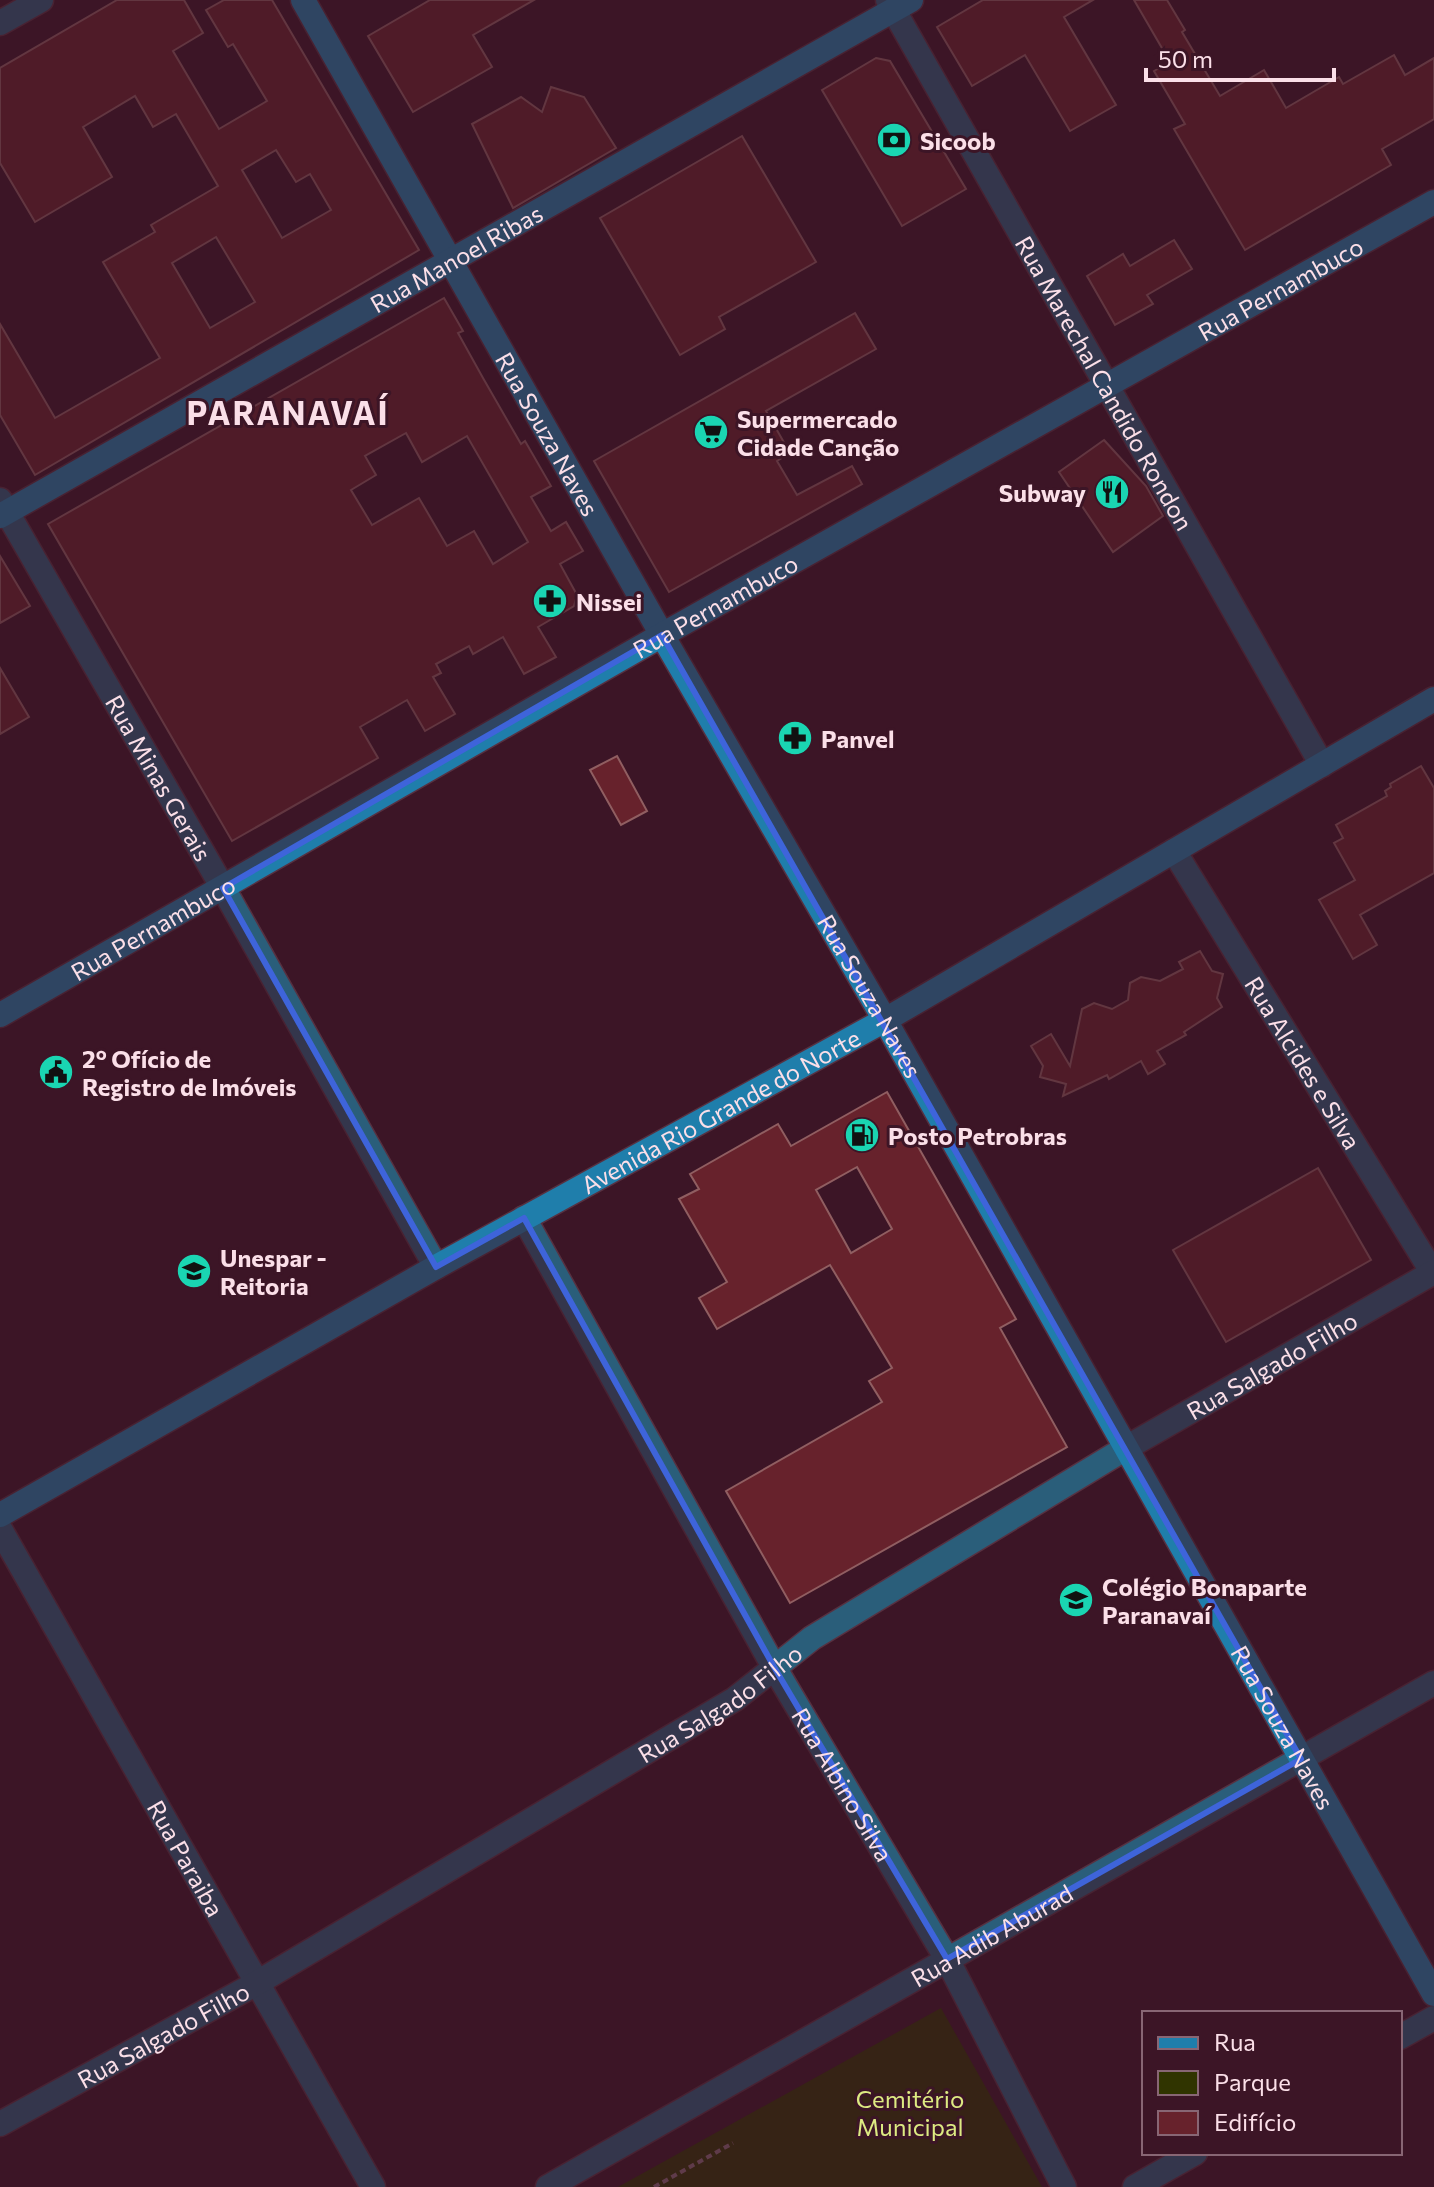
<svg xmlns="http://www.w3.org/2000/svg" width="1434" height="2187" font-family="Commissioner,sans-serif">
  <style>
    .green { fill: #303400 }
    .building { fill: #67222c; stroke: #905e61; stroke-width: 2; fill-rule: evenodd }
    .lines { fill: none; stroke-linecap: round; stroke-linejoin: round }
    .street-casing { stroke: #573141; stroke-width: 27 }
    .secondary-casing { stroke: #573141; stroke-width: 27 }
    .path { stroke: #8b6977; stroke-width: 4; stroke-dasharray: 6 4; stroke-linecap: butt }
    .street { stroke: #2a5e7a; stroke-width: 24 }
    .secondary { stroke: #1f7eab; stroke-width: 24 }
    .marked { fill: none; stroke: #3e64da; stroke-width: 6; stroke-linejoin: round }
    .labels { text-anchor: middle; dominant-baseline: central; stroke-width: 6; stroke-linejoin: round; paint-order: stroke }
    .poi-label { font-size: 24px; font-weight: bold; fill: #fbdfe8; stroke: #3c1526; text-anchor: start }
    .street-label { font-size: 24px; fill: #fbdfe8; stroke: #3c1526 }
    .park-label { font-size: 24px; fill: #ddea82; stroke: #3c1526 }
    .district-label { font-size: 32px; font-weight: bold; letter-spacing: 2px; fill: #fbdfe8; stroke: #3c1526 }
  </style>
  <rect width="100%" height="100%" fill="#3c1526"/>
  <polygon class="green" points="941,2008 1042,2187 618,2187"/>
  <g class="building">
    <path d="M117,0H184L203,33L173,51L219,129L267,101L233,44L228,47L206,10L224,0H272L419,250L35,475L0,415V324L55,418L160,358L103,262L155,232L151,225L218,186L176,114L153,127L135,96L83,127L112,177L35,222L0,163V68ZM276,150L296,182L310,174L331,210L282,238L242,170ZM216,237L255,302L210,328L172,263Z"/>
    <polygon points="430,0 534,0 473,35 492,67 413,112 368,36"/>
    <polygon points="983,0 1093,0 1064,17 1116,105 1070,131 1025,55 972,86 937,27"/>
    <polygon points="1134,0 1167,0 1185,30 1182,32 1220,96 1264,70 1286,108 1339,77 1343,84 1394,55 1405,75 1434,58 1434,119 1382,149 1391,165 1245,250 1174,129 1185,124 1154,71 1170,62"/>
    <polygon points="876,58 890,61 966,189 902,226 822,90"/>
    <polygon points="551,87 584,97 616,148 513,208 472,124 521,97 542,112"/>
    <polygon points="742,136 816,262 719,317 725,329 680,355 600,218"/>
    <polygon points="1174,240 1192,269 1147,295 1153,304 1115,325 1087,276 1123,254 1130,266"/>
    <path d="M444,298L463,331L458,333L483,378L521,444L525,441L551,486L531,497L551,531L566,522L583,551L560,564L577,595L574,606L538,627L556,657L524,674L503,637L473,654L469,646L436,664L441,673L433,677L455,714L425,731L407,700L360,727L378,758L232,841L48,524ZM406,433L422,462L467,436L528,542L493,564L474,531L447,546L419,498L372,525L351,490L376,475L365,456Z"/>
    <polygon points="855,313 876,349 766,411 790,453 777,461 797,495 852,466 862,484 669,592 594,461"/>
    <polygon points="1104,440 1146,486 1163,516 1113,552 1059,472"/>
    <polygon points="0,556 30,606 0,623"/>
    <polygon points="0,668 29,717 0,734"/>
    <polygon points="617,756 647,811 621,825 590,770"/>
    <polygon points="1421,766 1434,788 1434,873 1360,915 1377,945 1353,959 1319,900 1355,880 1334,843 1343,838 1336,825 1387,796 1385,791 1391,787 1390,784"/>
    <polygon points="1200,951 1212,971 1223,974 1217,998 1222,1007 1184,1032 1186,1035 1157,1051 1165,1064 1148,1074 1141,1061 1109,1079 1107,1075 1063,1096 1066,1084 1040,1077 1043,1066 1031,1046 1051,1034 1070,1066 1082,1009 1094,1003 1112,1009 1128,1000 1130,983 1141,977 1160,981 1183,969 1179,962"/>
    <path d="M887,1092L1016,1319L1000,1328L1067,1447L790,1603L726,1491L882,1402L869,1381L892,1368L830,1265L717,1329L699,1298L727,1282L679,1199L699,1189L690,1174L778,1124L791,1146ZM857,1167L892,1229L851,1253L816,1190Z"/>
    <polygon points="1318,1168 1371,1260 1226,1342 1173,1250"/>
  </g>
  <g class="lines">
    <g class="street-casing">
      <g id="street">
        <path id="s1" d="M888,0L1322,765"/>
        <polyline points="0,23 41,0"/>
        <path id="s2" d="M0,500L223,888L436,1267"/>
        <path id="s3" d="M1174,851L1433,1273"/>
        <path id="s4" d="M524,1218L774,1667L947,1959L1064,2187"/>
        <path id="s5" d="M0,1529L373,2187"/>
        <polyline points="1400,2037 1434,2018"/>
        <path id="s6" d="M0,2124L257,1983L735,1699L812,1638L1126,1448L1434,1272"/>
        <path id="s7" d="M548,2187L1434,1683"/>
        <polyline points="1135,2187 1195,2153"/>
      </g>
    </g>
    <g class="secondary-casing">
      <g id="secondary">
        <path id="s8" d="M303,0L662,635L885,1020L1434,1994"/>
        <path id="s9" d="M0,516L911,0"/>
        <path id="s10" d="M0,1015L662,635L1434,202"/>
        <path id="s11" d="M0,1515L436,1267L885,1020L1434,699"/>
      </g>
    </g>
    <polyline class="path" points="654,2187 733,2143"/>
    <use href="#street" class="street"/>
    <use href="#secondary" class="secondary"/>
  </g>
  <path d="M0 0H1434V2187H0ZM662,635L1301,1759L947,1959L774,1667L524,1218L436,1267L223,888Z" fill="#3c1526" fill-opacity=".55" fill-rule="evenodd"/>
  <path class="marked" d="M662,635L1301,1759L947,1959L774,1667L524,1218L436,1267L223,888Z"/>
  <defs>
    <g id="bank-disc" transform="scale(1.8)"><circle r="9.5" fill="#1ad5b2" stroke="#3c1526"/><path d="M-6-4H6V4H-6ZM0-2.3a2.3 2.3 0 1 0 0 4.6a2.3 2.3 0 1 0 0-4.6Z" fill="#111"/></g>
    <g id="supermarket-disc" transform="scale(1.8)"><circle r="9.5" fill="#1ad5b2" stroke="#3c1526"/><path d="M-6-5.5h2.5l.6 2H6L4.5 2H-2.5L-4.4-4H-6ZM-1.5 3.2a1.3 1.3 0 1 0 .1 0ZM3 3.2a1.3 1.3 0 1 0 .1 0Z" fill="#111"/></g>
    <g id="restaurant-disc" transform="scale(1.8)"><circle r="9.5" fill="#1ad5b2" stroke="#3c1526"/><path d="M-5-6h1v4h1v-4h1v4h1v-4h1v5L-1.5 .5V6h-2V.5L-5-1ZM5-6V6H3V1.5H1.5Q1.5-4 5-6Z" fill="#111"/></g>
    <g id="pharmacy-disc" transform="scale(1.8)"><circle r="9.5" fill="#1ad5b2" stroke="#3c1526"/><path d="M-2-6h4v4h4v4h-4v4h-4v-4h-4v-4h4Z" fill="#111"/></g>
    <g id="civic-disc" transform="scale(1.8)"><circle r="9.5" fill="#1ad5b2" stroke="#3c1526"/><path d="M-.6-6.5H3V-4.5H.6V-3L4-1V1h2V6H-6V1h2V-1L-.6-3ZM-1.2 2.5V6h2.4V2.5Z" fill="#111"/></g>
    <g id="fuel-disc" transform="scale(1.8)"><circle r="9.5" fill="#1ad5b2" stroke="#3c1526"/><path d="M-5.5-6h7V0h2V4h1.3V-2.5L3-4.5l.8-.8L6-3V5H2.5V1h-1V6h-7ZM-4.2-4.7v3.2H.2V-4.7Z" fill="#111"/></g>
    <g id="university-disc" transform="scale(1.8)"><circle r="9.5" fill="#1ad5b2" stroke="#3c1526"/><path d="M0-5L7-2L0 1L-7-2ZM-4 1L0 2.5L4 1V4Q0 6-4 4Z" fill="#111"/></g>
    <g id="school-disc" transform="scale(1.8)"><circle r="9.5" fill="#1ad5b2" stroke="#3c1526"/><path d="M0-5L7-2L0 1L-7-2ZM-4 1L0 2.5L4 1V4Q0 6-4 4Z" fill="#111"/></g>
  </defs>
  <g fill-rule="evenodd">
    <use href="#bank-disc" x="894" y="140"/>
    <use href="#supermarket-disc" x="711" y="432"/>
    <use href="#restaurant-disc" x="1112" y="492"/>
    <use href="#pharmacy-disc" x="550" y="601"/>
    <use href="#pharmacy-disc" x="795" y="738"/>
    <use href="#civic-disc" x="56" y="1072"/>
    <use href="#fuel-disc" x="862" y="1135"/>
    <use href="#university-disc" x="194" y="1271"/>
    <use href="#school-disc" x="1076" y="1600"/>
  </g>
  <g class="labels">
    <g class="poi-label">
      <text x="920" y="140">Sicoob</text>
      <text x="737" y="418">Supermercado<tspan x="737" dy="28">Cidade Canção</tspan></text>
      <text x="1086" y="492" text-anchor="end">Subway</text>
      <text x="576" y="601">Nissei</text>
      <text x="821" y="738">Panvel</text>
      <text x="82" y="1058">2º Ofício de<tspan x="82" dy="28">Registro de Imóveis</tspan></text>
      <text x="888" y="1135">Posto Petrobras</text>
      <text x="220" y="1257">Unespar -<tspan x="220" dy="28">Reitoria</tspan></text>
      <text x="1102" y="1586">Colégio Bonaparte<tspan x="1102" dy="28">Paranavaí</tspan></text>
    </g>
    <g class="street-label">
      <text stroke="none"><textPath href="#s9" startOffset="524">Rua Manoel Ribas</textPath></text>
      <text stroke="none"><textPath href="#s10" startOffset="1472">Rua Pernambuco</textPath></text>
      <text stroke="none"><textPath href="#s1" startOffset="440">Rua Marechal Candido Rondon</textPath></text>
      <text stroke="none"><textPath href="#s8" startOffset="498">Rua Souza Naves</textPath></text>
      <text stroke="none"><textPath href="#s10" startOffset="824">Rua Pernambuco</textPath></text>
      <text stroke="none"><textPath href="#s2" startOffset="320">Rua Minas Gerais</textPath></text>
      <text stroke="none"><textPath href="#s10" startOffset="176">Rua Pernambuco</textPath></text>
      <text stroke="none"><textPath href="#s8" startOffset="1146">Rua Souza Naves</textPath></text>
      <text stroke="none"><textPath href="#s3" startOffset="248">Rua Alcides e Silva</textPath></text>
      <text stroke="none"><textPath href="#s11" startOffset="826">Avenida Rio Grande do Norte</textPath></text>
      <text stroke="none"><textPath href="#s6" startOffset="1482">Rua Salgado Filho</textPath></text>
      <text stroke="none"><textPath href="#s6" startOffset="834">Rua Salgado Filho</textPath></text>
      <text stroke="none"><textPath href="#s8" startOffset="1986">Rua Souza Naves</textPath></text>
      <text stroke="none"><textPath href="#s4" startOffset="650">Rua Albino Silva</textPath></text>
      <text stroke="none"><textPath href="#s5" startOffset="378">Rua Paraiba</textPath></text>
      <text stroke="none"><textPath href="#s7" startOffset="510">Rua Adib Aburad</textPath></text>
      <text stroke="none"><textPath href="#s6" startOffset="186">Rua Salgado Filho</textPath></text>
    </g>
    <g class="park-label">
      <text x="910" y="2098">Cemitério<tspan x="910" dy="28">Municipal</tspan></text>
    </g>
    <g class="district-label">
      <text x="288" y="412">PARANAVAÍ</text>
    </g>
  </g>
  <rect x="1142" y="2011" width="260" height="144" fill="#3c1526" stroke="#886674" stroke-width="2"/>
  <rect x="1158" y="2037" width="40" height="12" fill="#1f7eab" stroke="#886674" stroke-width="2"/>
  <text x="1214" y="2051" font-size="24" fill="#fbdfe8">Rua</text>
  <rect x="1158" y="2071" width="40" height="24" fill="#303400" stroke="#886674" stroke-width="2"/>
  <text x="1214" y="2091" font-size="24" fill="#fbdfe8">Parque</text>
  <rect x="1158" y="2111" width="40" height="24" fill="#67222c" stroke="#886674" stroke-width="2"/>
  <text x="1214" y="2131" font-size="24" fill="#fbdfe8">Edifício</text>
  <path d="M1146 68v12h188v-12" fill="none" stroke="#fbdfe8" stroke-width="4"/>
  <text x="1158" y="68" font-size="24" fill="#fbdfe8" stroke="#3c1526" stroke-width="6" paint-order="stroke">50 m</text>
</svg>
